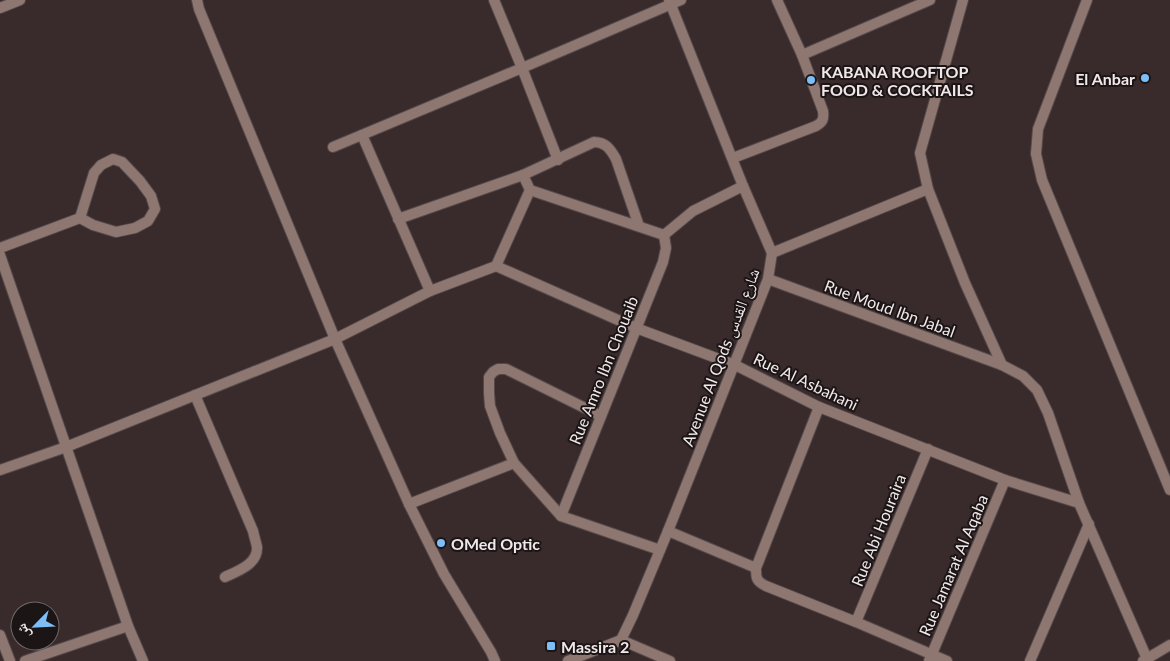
<svg xmlns="http://www.w3.org/2000/svg" width="1170" height="661" font-family="Lato,'Noto Naskh Arabic',sans-serif">
  <style>
    .lines { fill: none; stroke-linecap: round; stroke-linejoin: round }
    .street-casing { stroke: #56494a; stroke-width: 12 }
    .street { stroke: #8e7770; stroke-width: 10 }
    .poi-dot { fill: #7dbef9; stroke: #1c1516; stroke-width: 2 }
    .labels { text-anchor: middle; dominant-baseline: central; stroke-width: 4; stroke-linejoin: round; paint-order: stroke }
    .poi-label { font-size: 16px; font-weight: bold; fill: #f1e8e9; stroke: #1c1516; text-anchor: start }
    .street-label { font-size: 16px; fill: #f1e8e9; stroke: #1c1516 }
  </style>
  <rect width="100%" height="100%" fill="#392b2c"/>
  <g class="lines">
    <g class="street-casing">
      <g id="street">
        <polyline points="197,0 199,9 335,339 409,504 444,574 491,652 495,661"/>
        <polyline points="494,0 522,68 558,160"/>
        <polyline points="963,0 920,153 928,189 965,283 1002,365"/>
        <polyline points="1087,0 1038,129 1036,154 1042,180 1170,490"/>
        <polyline points="0,8 20,0"/>
        <polyline points="802,55 930,0"/>
        <polyline points="362,135 430,291"/>
        <polyline points="333,147 522,68 681,0"/>
        <path d="M733,158L816,126C823,122 824,119 823,111L802,55L777,0"/>
        <polyline points="523,175 530,190 664,235"/>
        <path d="M398,219L523,175L594,142C606,142 611,150 616,159L639,226"/>
        <polyline points="664,235 693,211 743,186"/>
        <polyline points="0,248 80,218 94,173 101,165 113,159 122,162 140,181 151,196 155,209 148,221 135,228 116,232 93,225 80,218"/>
        <polyline points="772,253 928,189"/>
        <polyline points="0,255 128,626 143,661"/>
        <polyline points="496,266 636,328 735,365 819,407 1005,480 1079,503"/>
        <polyline points="768,279 1002,365 1023,376 1037,390 1048,413 1079,503 1148,661"/>
        <path d="M195,395L253,531C254,536 256,542 257,547C258,564 238,571 225,577"/>
        <path d="M819,407L756,568C756,578 756,581 766,586L856,622L947,661"/>
        <polyline points="601,416 506,369 498,369 493,372 489,377 489,393 490,406 500,433 514,463 561,516 660,550"/>
        <polyline points="0,470 66,447 335,339 430,291 496,266 530,190"/>
        <polyline points="409,504 514,463"/>
        <polyline points="561,516 663,262 666,248 664,235"/>
        <polyline points="668,531 756,568"/>
        <polyline points="856,622 928,449"/>
        <polyline points="0,635 10,661"/>
        <polyline points="621,640 633,615 668,531 768,279 772,253 743,186 669,0"/>
        <polyline points="25,661 128,626"/>
        <polyline points="568,661 621,640 670,661"/>
        <polyline points="929,661 1005,480"/>
        <polyline points="1030,661 1089,524"/>
        <polyline points="1143,661 1170,645"/>
      </g>
    </g>
    <use href="#street" class="street"/>
  </g>
  <g class="poi-dot">
    <circle cx="1145" cy="78" r="5"/>
    <circle cx="811" cy="80" r="5"/>
    <circle cx="441" cy="543" r="5"/>
    <rect x="546" y="641" width="10" height="10" rx="2.5"/>
  </g>
  <g class="labels">
    <g class="poi-label">
      <text x="821" y="71">KABANA ROOFTOP<tspan x="821" dy="18">FOOD &amp; COCKTAILS</tspan></text>
      <text x="1135" y="78" text-anchor="end">El Anbar</text>
      <text x="451" y="543">OMed Optic</text>
      <text x="561" y="646">Massira 2</text>
    </g>
    <g class="street-label">
      <text transform="translate(890 308) rotate(20)">Rue Moud Ibn Jabal</text>
      <text transform="translate(720 357) rotate(-69)">Avenue Al Qods شارع القدس</text>
      <text transform="translate(603 370) rotate(-68)">Rue Amro Ibn Chouaib</text>
      <text transform="translate(806 381) rotate(25)">Rue Al Asbahani</text>
      <text transform="translate(878 530) rotate(-68)">Rue Abi Houraira</text>
      <text transform="translate(953 565) rotate(-67)">Rue Jamarat Al Aqaba</text>
    </g>
  </g>
  <g transform="translate(35 626) rotate(246)"><circle r="24" fill="#1c1516" stroke="#71696a"/>
  <path d="M0-4L9 19L0 12L-9 19Z" fill="#7dbef9"/>
  <text y="-8" font-size="14" font-weight="bold" text-anchor="middle" fill="#f1e8e9">ش</text>
  </g>
</svg>
